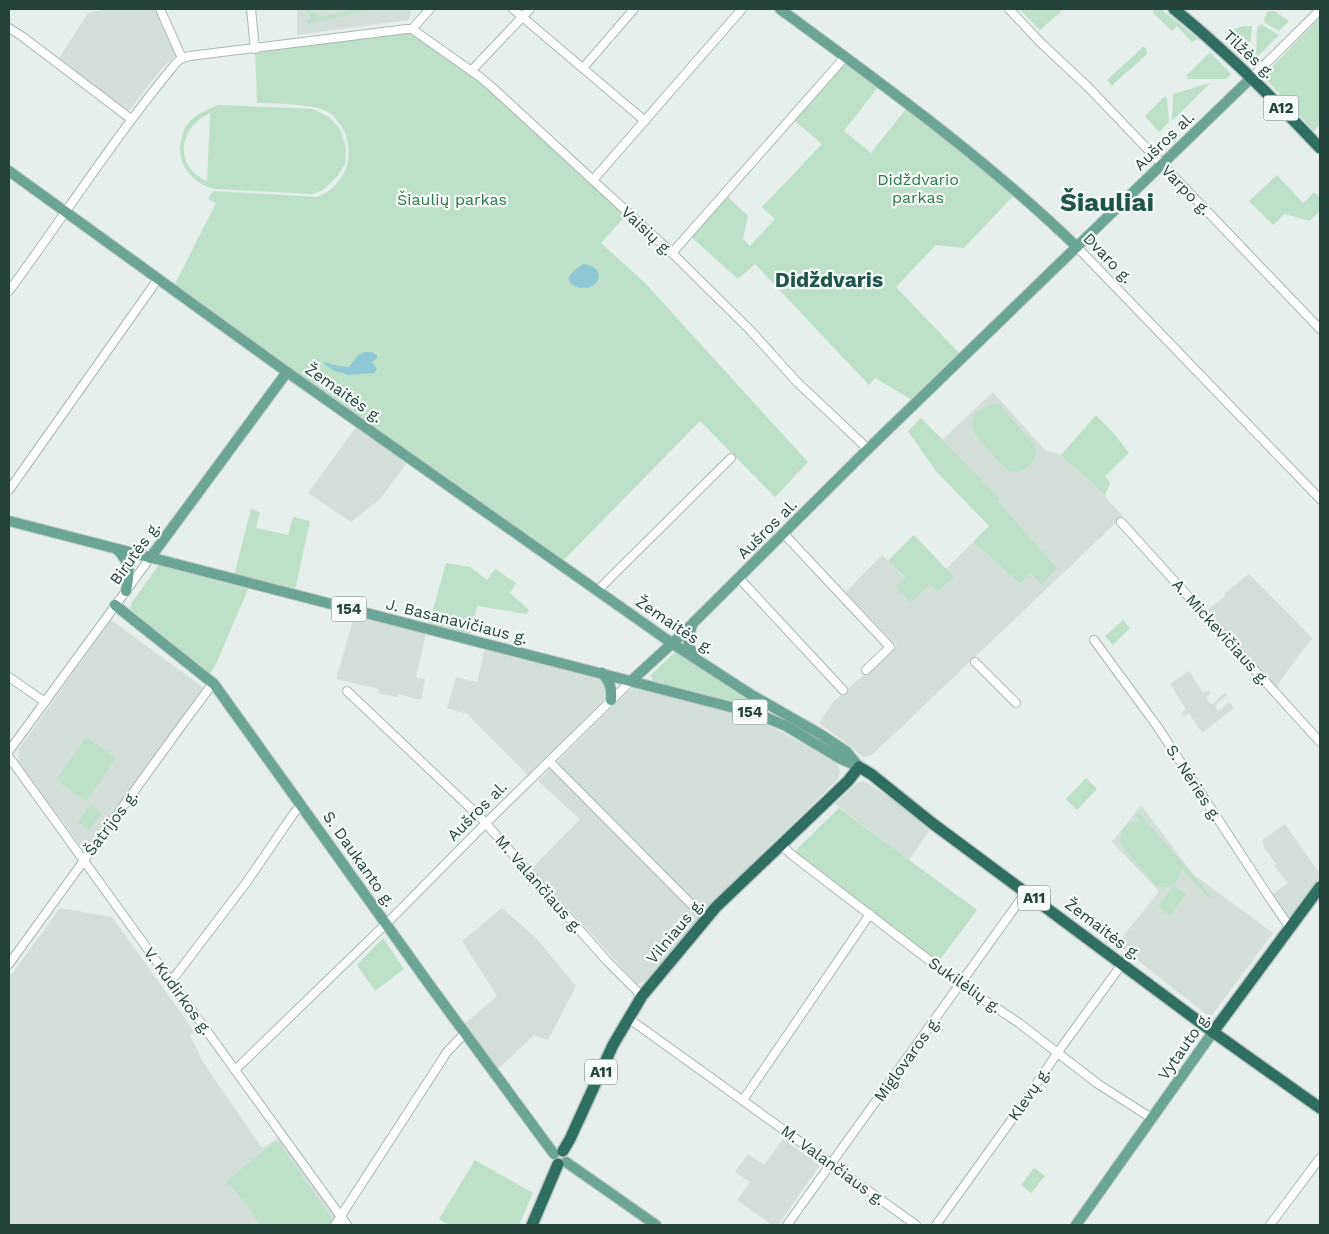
<svg xmlns="http://www.w3.org/2000/svg" width="1329" height="1234" font-family="'Work Sans',sans-serif">
  <style>
    .built { fill: #d4dfda }
    .green { fill: #bfe0c8; fill-rule: evenodd }
    .water { fill: #8ec9d4 }
    .lines { fill: none; stroke-linecap: round; stroke-linejoin: round }
    .minor-casing { stroke: #a8b8b2; stroke-width: 10 }
    .major-casing { stroke: #c2cac8; stroke-width: 12 }
    .highway-casing { stroke: #c2cac8; stroke-width: 14 }
    .minor { stroke: #fff; stroke-width: 8 }
    .major { stroke: #6aa596; stroke-width: 10 }
    .highway { stroke: #2f6f62; stroke-width: 11 }
    .labels { text-anchor: middle; dominant-baseline: central; stroke-width: 4.5; stroke-linejoin: round; paint-order: stroke }
    .shield { fill: #f7fbf9; stroke: #637a73; stroke-width: 1 }
    .shield-label { font-size: 15px; font-weight: bold; fill: #24423a }
    .street-label { font-size: 16px; fill: #24423a; stroke: #f7fbf9 }
    .park-label { font-size: 16px; fill: #2d7a4b; stroke: #f7fbf9 }
    .district-label { font-size: 21px; font-weight: bold; fill: #1f5548; stroke: #f7fbf9 }
    .town-label { font-size: 26px; font-weight: bold; fill: #1f5548; stroke: #f7fbf9 }
  </style>
  <rect width="100%" height="100%" fill="#e6efeb"/>
  <g class="built">
    <polygon points="107,9 156,9 176,55 163,67 128,112 58,60 88,13"/>
    <polygon points="297,9 411,9 409,20 297,35"/>
    <polygon points="993,392 1045,450 1061,455 1105,495 1108,500 1123,516 872,755 864,757 819,723 833,702 897,646 846,592 882,555 905,578 930,584 937,592 954,577 946,569 973,542 1020,584 1031,573 1057,568 997,501 1000,498 942,440"/>
    <polygon points="359,423 410,459 380,499 351,522 308,493"/>
    <polygon points="1249,574 1312,638 1278,684 1278,696 1203,613 1224,597 1225,593"/>
    <polygon points="356,610 427,629 416,677 425,679 421,700 398,694 397,697 378,693 379,689 336,679"/>
    <polygon points="111,620 204,688 90,847 83,849 18,762 19,749"/>
    <polygon points="485,648 603,679 608,693 606,698 528,775 467,714 447,708 456,677 477,682"/>
    <polygon points="1189,671 1203,693 1208,690 1211,693 1206,697 1210,704 1213,704 1225,692 1227,695 1215,706 1218,711 1229,702 1234,708 1202,733 1189,713 1184,716 1181,713 1186,709 1170,684"/>
    <polygon points="634,688 641,688 758,719 836,762 840,770 838,779 723,892 645,982 637,984 532,868 580,819 538,781 629,691"/>
    <polygon points="864,781 899,804 931,828 909,860 835,804 858,782"/>
    <polygon points="1141,805 1193,874 1273,933 1212,1015 1206,1014 1117,944 1159,891 1112,842"/>
    <polygon points="1285,824 1320,874 1320,879 1285,923 1269,897 1288,883 1274,866 1276,864 1265,849 1262,840"/>
    <polygon points="60,908 112,917 194,1031 190,1035 203,1062 262,1148 282,1136 341,1217 335,1225 9,1225 9,978"/>
    <polygon points="502,908 538,940 576,986 548,1040 534,1035 495,1072 461,1027 497,996 462,941"/>
    <polygon points="783,1139 820,1165 778,1225 772,1225 737,1200 750,1182 735,1172 748,1154 764,1165"/>
  </g>
  <g class="green">
    <polygon points="303,9 308,9 317,15 325,16 353,9 375,9 308,24 307,20 312,18"/>
    <polygon points="1019,9 1064,9 1040,30"/>
    <polygon points="1155,9 1161,9 1198,39 1192,42 1177,26 1172,31 1152,12"/>
    <polygon points="1268,11 1274,11 1289,21 1279,31 1265,23 1264,19"/>
    <polygon points="1320,17 1320,124 1314,131 1263,76"/>
    <polygon points="1261,24 1279,35 1256,58 1257,28"/>
    <polygon points="1243,26 1252,26 1249,60 1226,37 1234,29"/>
    <path d="M407,29L480,77L628,213L601,243L645,283L808,462L775,497L700,421L560,564L426,464L286,365L287,372L172,290L216,203L208,199L213,191L317,197C347,186 358,150 340,124C337,122 335,117 333,115C319,103 276,104 257,103L255,49Z"/>
    <path d="M1143,47L1146,48L1147,54C1135,66 1123,74 1112,86L1107,80Z"/>
    <polygon points="1210,52 1231,74 1226,79 1189,79 1186,76"/>
    <polygon points="845,57 881,83 844,131 871,153 909,105 1017,192 964,248 936,245 896,287 960,354 912,400 875,378 869,385 755,264 738,279 689,235 725,194 748,216 743,239 750,246 775,219 762,207 822,144 791,118"/>
    <polygon points="1210,83 1172,121 1173,94"/>
    <polygon points="1165,96 1167,98 1169,122 1159,132 1145,116"/>
    <path d="M218,105L313,109L329,117L340,129L346,147L345,164L337,177L323,190L312,194L214,189C191,183 174,161 182,137C183,133 184,129 186,126C194,115 206,110 218,105ZM210,113L207,181H206C173,165 179,127 210,113Z"/>
    <polygon points="1277,175 1303,203 1314,192 1320,198 1320,211 1309,221 1285,214 1273,225 1249,201"/>
    <path d="M994,404L1000,405L1035,446C1039,461 1021,479 1006,469C1000,465 995,457 990,452C985,446 978,440 975,434C966,418 980,407 994,404Z"/>
    <polygon points="1096,415 1116,436 1129,453 1105,476 1110,483 1105,495 1061,455"/>
    <polygon points="921,418 1000,498 998,501 1057,568 1041,584 1031,573 1020,584 973,542 989,526 936,471 908,431"/>
    <polygon points="251,509 260,512 256,528 288,535 293,517 310,521 294,595 233,579"/>
    <polygon points="914,535 954,577 937,592 930,584 910,602 896,587 905,577 888,561"/>
    <polygon points="446,563 470,567 487,580 495,569 516,583 510,593 529,610 527,614 477,606 471,634 429,624"/>
    <polygon points="159,565 248,589 216,664 210,674 130,609 132,602"/>
    <polygon points="1123,620 1130,628 1113,645 1105,636"/>
    <polygon points="674,653 680,653 757,705 761,708 761,709 653,681 651,675"/>
    <polygon points="86,737 116,758 86,801 56,780"/>
    <polygon points="1086,778 1097,789 1077,810 1066,799"/>
    <polygon points="90,805 102,813 89,830 78,822"/>
    <polygon points="839,808 977,910 938,962 794,852"/>
    <path d="M1138,812L1212,897L1210,899L1182,869C1178,882 1170,892 1156,885L1124,849C1115,835 1124,822 1140,821L1135,815Z"/>
    <polygon points="1174,885 1186,894 1170,916 1158,907"/>
    <polygon points="383,938 404,969 375,991 357,965"/>
    <polygon points="275,1142 279,1143 333,1220 329,1225 260,1225 245,1202 226,1181"/>
    <polygon points="475,1160 533,1193 519,1225 449,1225 439,1219"/>
    <polygon points="1034,1168 1045,1176 1031,1193 1021,1185"/>
  </g>
  <g class="water">
    <path d="M584,264C611,268 597,296 575,286C560,280 576,268 584,264Z"/>
    <polygon points="365,352 372,352 377,355 377,358 372,362 377,369 374,373 349,375 335,371 324,364 325,362 338,366 349,367 358,355"/>
  </g>
  <g class="lines">
    <g class="minor-casing">
      <g id="minor">
        <polyline points="160,9 182,58"/>
        <polyline points="251,9 255,49"/>
        <polyline points="513,9 645,121"/>
        <polyline points="1009,9 1040,42 1088,87 1320,329"/>
        <polyline points="9,28 23,37 131,119"/>
        <polyline points="412,29 430,9"/>
        <polyline points="583,68 634,9"/>
        <polyline points="471,71 530,9"/>
        <polyline points="1251,78 1320,10"/>
        <polyline points="593,180 742,9"/>
        <polyline points="1077,247 1320,499"/>
        <polyline points="672,253 845,57"/>
        <path d="M9,291C65,215 116,135 176,63L182,58L190,56L407,29H412L480,77L494,89L672,253L751,331L797,382L868,449"/>
        <polyline points="9,490 158,279"/>
        <polyline points="1121,522 1320,742"/>
        <polyline points="784,534 890,647 866,670"/>
        <polyline points="739,578 843,690"/>
        <polyline points="597,591 731,458"/>
        <polyline points="1094,640 1157,726 1269,897 1290,928"/>
        <polyline points="975,662 1016,703"/>
        <polyline points="9,677 45,702"/>
        <polyline points="347,691 481,818 607,961 642,996"/>
        <polyline points="9,751 150,558"/>
        <polyline points="9,757 347,1225"/>
        <polyline points="549,761 706,919"/>
        <polyline points="781,845 792,855 960,984 1019,1023 1098,1084 1153,1119"/>
        <polyline points="9,964 182,725 208,690 214,684"/>
        <polyline points="170,980 176,975 246,883 294,813 302,805"/>
        <polyline points="628,1018 916,1225"/>
        <polyline points="235,1070 394,916 486,823 631,681"/>
        <polyline points="743,1100 870,914"/>
        <polyline points="335,1225 447,1052 465,1033"/>
        <polyline points="787,1225 1026,892"/>
        <polyline points="936,1225 1018,1111 1058,1052 1122,964"/>
        <polyline points="1270,1225 1320,1158"/>
      </g>
    </g>
    <g class="major-casing">
      <g id="major">
        <path d="M780,9C882,84 986,159 1077,247"/>
        <polyline points="9,171 287,372 673,644 750,694 820,734 847,752 859,767"/>
        <polyline points="9,521 758,714 786,726 841,759 859,767"/>
        <path d="M117,549C131,564 130,571 126,591"/>
        <polyline points="150,558 287,372"/>
        <polyline points="115,605 214,684 434,991 554,1154"/>
        <path d="M692,625C688,640 685,645 696,657"/>
        <path d="M602,673C610,682 612,688 611,700"/>
        <polyline points="631,681 679,637 868,449 1251,78"/>
        <polyline points="566,1162 656,1225"/>
        <polyline points="1076,1225 1213,1032"/>
      </g>
    </g>
    <g class="highway-casing">
      <g id="highway">
        <path d="M1174,9C1226,51 1274,99 1320,148"/>
        <polyline points="1213,1032 1320,887"/>
        <polyline points="563,1151 570,1139 613,1045 642,996 716,907 848,781 859,767 871,774 932,823 1213,1032 1320,1108"/>
        <polyline points="532,1225 558,1164"/>
      </g>
    </g>
    <use href="#minor" class="minor"/>
    <use href="#major" class="major"/>
    <use href="#highway" class="highway"/>
  </g>
  <g class="labels">
    <g class="shield">
      <rect x="1263.5" y="95.5" width="35" height="25" rx="4"/>
      <rect x="331.5" y="596.5" width="35" height="25" rx="4"/>
      <rect x="732.5" y="699.5" width="35" height="25" rx="4"/>
      <rect x="1018" y="885.5" width="32" height="25" rx="4"/>
      <rect x="585" y="1059.5" width="32" height="25" rx="4"/>
    </g>
    <g class="shield-label">
      <text x="1281" y="108">A12</text>
      <text x="349" y="609">154</text>
      <text x="750" y="712">154</text>
      <text x="1034" y="898">A11</text>
      <text x="601" y="1072">A11</text>
    </g>
    <g class="street-label">
      <text transform="translate(1249 54) rotate(43)">Tilžės g.</text>
      <text transform="translate(1164 141) rotate(-44)">Aušros al.</text>
      <text transform="translate(1186 190) rotate(46)">Varpo g.</text>
      <text transform="translate(647 231) rotate(43)">Vaisių g.</text>
      <text transform="translate(1108 258) rotate(46)">Dvaro g.</text>
      <text transform="translate(344 393) rotate(35)">Žemaitės g.</text>
      <text transform="translate(767 529) rotate(-45)">Aušros al.</text>
      <text transform="translate(135 553) rotate(-54)">Birutės g.</text>
      <text transform="translate(457 621) rotate(14)">J. Basanavičiaus g.</text>
      <text transform="translate(675 625) rotate(34)">Žemaitės g.</text>
      <text transform="translate(1221 632) rotate(48)">A. Mickevičiaus g.</text>
      <text transform="translate(1194 783) rotate(57)">S. Nėries g.</text>
      <text transform="translate(477 811) rotate(-45)">Aušros al.</text>
      <text transform="translate(111 823) rotate(-53)">Šatrijos g.</text>
      <text transform="translate(359 859) rotate(55)">S. Daukanto g.</text>
      <text transform="translate(539 884) rotate(49)">M. Valančiaus g.</text>
      <text transform="translate(1103 929) rotate(37)">Žemaitės g.</text>
      <text transform="translate(675 931) rotate(-50)">Vilniaus g.</text>
      <text transform="translate(965 985) rotate(35)">Sukilėlių g.</text>
      <text transform="translate(178 991) rotate(54)">V. Kudirkos g.</text>
      <text transform="translate(1184 1046) rotate(-55)">Vytauto g.</text>
      <text transform="translate(907 1059) rotate(-54)">Miglovaros g.</text>
      <text transform="translate(1029 1094) rotate(-56)">Klevų g.</text>
      <text transform="translate(833 1165) rotate(36)">M. Valančiaus g.</text>
    </g>
    <g class="park-label">
      <text x="918" y="179">Didždvario<tspan x="918" dy="18">parkas</tspan></text>
      <text x="452" y="199">Šiaulių parkas</text>
    </g>
    <g class="district-label">
      <text x="829" y="279">Didždvaris</text>
    </g>
    <g class="town-label">
      <text x="1107" y="202">Šiauliai</text>
    </g>
  </g>
  <rect width="1329" height="1234" fill="none" stroke="#24423a" stroke-width="20"/>
</svg>
